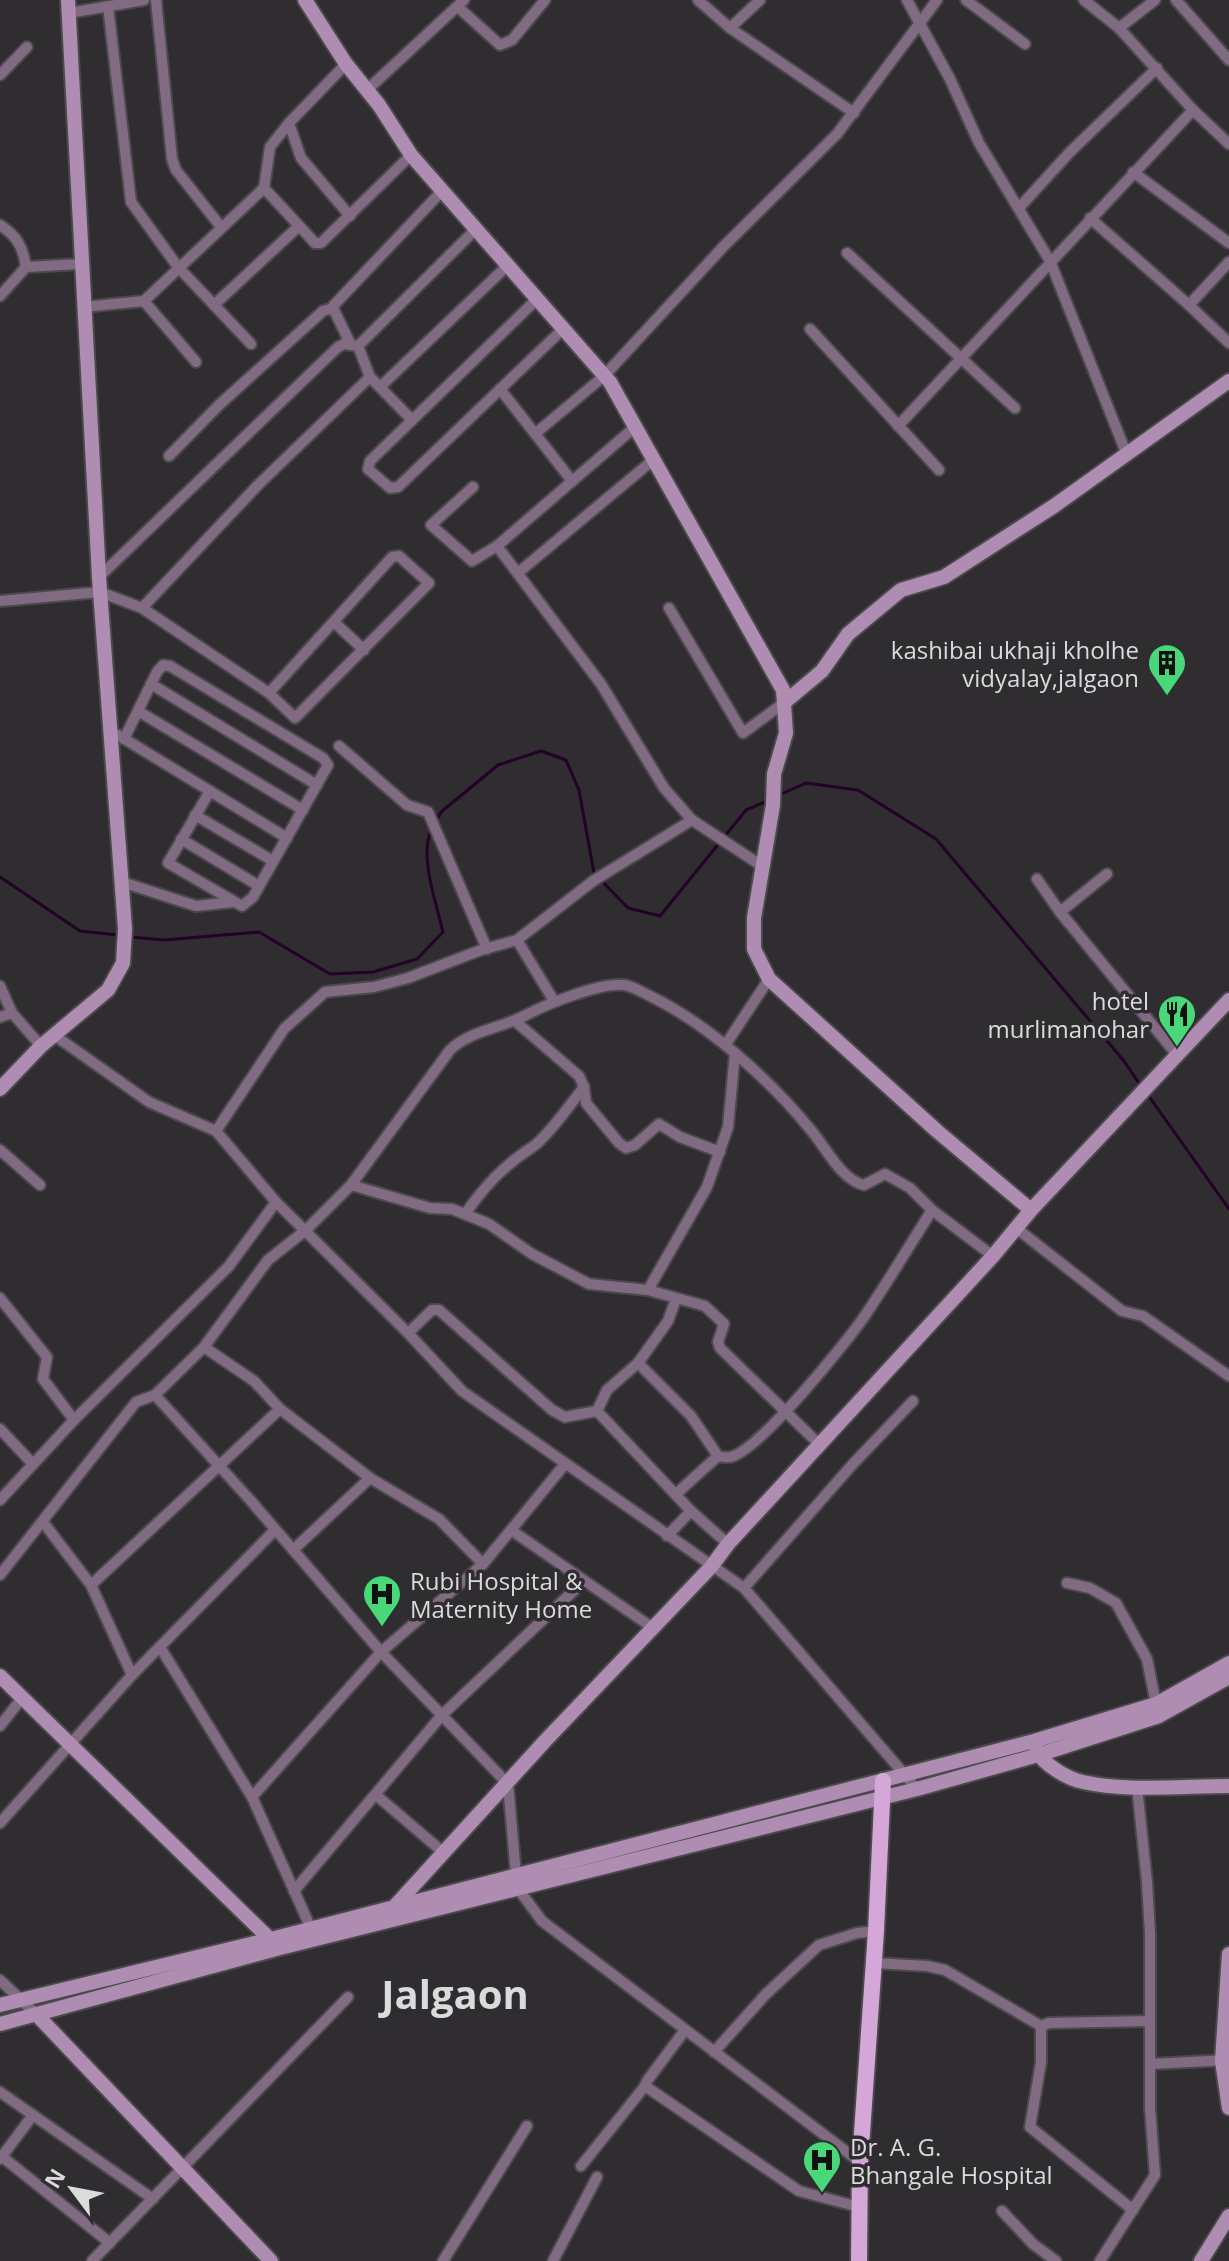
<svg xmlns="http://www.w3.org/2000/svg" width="1229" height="2261" font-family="'Open Sans',sans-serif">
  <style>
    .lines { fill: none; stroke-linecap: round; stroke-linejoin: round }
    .stream { stroke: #220226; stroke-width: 3 }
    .street-casing { stroke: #4b494b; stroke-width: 14 }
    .secondary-casing { stroke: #4b494b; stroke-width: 18 }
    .primary-casing { stroke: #4b494b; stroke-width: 20 }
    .street { stroke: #816b83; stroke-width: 10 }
    .secondary { stroke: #af8db3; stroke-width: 14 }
    .primary { stroke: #d4a7d8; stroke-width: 16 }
    .labels { text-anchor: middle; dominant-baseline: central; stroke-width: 7; stroke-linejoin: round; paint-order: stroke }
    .poi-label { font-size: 24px; fill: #dbdadc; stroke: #2f2d2f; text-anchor: end }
    .town-label { font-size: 40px; font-weight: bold; fill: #dbdadc; stroke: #2f2d2f }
  </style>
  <rect width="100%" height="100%" fill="#2f2d2f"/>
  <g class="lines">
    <g class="stream">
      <polyline points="777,796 806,783 858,790 936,839 1124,1061 1141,1086"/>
      <polyline points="435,823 441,812 498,765 541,751 566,760 579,790 594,873 628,908 660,916 720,842"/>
      <polyline points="725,836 746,810 767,801"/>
      <polyline points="0,877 80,931 118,935"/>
      <path d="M130,937L164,940L259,932L330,974L373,972L417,959L443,932C437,905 418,854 432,829"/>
      <polyline points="1148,1095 1229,1209"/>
    </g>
    <g class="street-casing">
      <g id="street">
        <polyline points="156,0 172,159 176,170 221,227"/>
        <polyline points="698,0 730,28 854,113"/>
        <polyline points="907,0 950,79 979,143 1050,261 1127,455"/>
        <polyline points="966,0 1025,44"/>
        <polyline points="1084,0 1119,28"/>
        <polyline points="1155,0 1119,28 1193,110 1229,144"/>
        <polyline points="1176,0 1229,60"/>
        <polyline points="108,6 131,202 178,267 251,344"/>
        <polyline points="458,7 500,45 512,40 545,0"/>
        <polyline points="69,13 144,0"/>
        <polyline points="730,28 760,0"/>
        <polyline points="346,64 289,123 301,158 350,216"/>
        <polyline points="0,75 27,47"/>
        <polyline points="367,90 464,0"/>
        <polyline points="1133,172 1229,243"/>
        <polyline points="264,188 270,147 289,123"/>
        <polyline points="1019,208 1069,153 1157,68"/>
        <polyline points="1090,218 1189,305"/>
        <path d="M0,225C17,236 23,247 26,267"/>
        <polyline points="847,253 1015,408"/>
        <polyline points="1229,262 1189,305 1229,343"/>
        <polyline points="0,296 26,267 81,264"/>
        <polyline points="537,299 370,461 368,469 390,488 398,487 563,329"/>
        <polyline points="144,301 196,362"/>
        <polyline points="214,305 299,226"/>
        <polyline points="83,307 144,301 264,188 315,243 321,243 411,155"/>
        <polyline points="810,329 939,470"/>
        <polyline points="350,343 333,308 334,305 442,191"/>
        <polyline points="380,387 507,266"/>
        <polyline points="500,389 572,481"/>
        <polyline points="412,420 370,377 358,346 475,230"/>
        <polyline points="898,426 1193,110"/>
        <polyline points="536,433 604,376 723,247 837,134 937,0"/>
        <polyline points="169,456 219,405 323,311 333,308"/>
        <polyline points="473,487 431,525 472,561 497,546 635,427"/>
        <polyline points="497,546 601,684 664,788 692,820 762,866"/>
        <polyline points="519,572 653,460"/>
        <polyline points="99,577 338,347 344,344 358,346"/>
        <polyline points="0,601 100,592 142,608 269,693 295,718 429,583 399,556 392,557 269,693"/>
        <polyline points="142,608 258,485 370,377"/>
        <polyline points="669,608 743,733 785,702"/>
        <polyline points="334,622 364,650"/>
        <polyline points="151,684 317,785"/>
        <polyline points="138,711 303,810"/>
        <polyline points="118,735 287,838"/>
        <polyline points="124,739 157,672 163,665 170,666 323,758 328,765 253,897 242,906 168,863 210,791"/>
        <polyline points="339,746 407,805 428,812 487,949"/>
        <polyline points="195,815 273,861"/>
        <polyline points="181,839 259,886"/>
        <polyline points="1037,879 1060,912 1178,1056"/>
        <polyline points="122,882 196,906 233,902"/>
        <polyline points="1060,912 1107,874"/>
        <polyline points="517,940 593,881 692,820"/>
        <polyline points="0,986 12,1013 41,1046"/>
        <polyline points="0,1017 12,1013"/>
        <polyline points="515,1021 579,1076 584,1087 586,1103 619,1143 626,1148 635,1145 659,1124 680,1137 720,1152"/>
        <polyline points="54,1035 149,1102 216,1131 276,1202 408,1333 462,1391 744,1588 917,1789"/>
        <polyline points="726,1044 769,979"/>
        <polyline points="216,1131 284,1029 325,992 374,987 408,978 481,950 517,940 554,1001"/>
        <polyline points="0,1150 40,1185"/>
        <polyline points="351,1185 430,1208 452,1209 489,1224 532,1254 589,1284 648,1290 705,1306 724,1324 718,1342 720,1348 821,1446"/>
        <path d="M465,1214C484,1187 503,1166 531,1148C546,1139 572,1102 584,1087"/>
        <polyline points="1016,1228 1122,1311 1143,1316 1229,1376"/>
        <polyline points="648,1290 707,1187 728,1127 735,1053"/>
        <polyline points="0,1298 47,1357 43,1379 74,1420"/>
        <polyline points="408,1333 432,1310 439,1310 552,1410 565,1417 597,1411 691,1511 728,1544"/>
        <polyline points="204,1347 254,1381 280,1409 370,1478 439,1519 483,1564"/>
        <polyline points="638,1363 691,1416 718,1456"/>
        <polyline points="155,1395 251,1501 381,1652 508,1784 516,1875"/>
        <polyline points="597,1411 607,1390 638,1363 668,1321 676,1299"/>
        <polyline points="0,1429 32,1463"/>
        <path d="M676,1494L718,1456C722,1457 726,1458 730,1457C757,1453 848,1341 866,1314C889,1280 910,1245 932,1210"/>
        <polyline points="0,1500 74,1420 229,1266 276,1202"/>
        <polyline points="43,1522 91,1585 132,1675"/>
        <polyline points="511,1530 653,1628"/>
        <polyline points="667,1536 691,1511"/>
        <polyline points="293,1550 370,1478"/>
        <path d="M0,1575L136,1402L155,1395L204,1347L268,1260L306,1230L351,1185L450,1050C469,1031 502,1028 526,1015C547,1004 601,982 624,985C633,986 643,993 652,997C709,1025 770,1080 810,1129C825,1146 841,1180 864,1185L885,1174L910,1188L932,1210L993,1256"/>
        <polyline points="1067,1583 1090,1588 1116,1603 1147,1659 1156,1704"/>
        <polyline points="91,1585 280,1409"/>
        <polyline points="744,1588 852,1465 913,1401"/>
        <polyline points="160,1647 252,1797"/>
        <polyline points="0,1726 22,1698"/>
        <polyline points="376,1795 444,1853"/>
        <polyline points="0,1823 132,1675 275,1530"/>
        <polyline points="519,1890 542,1921 860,2162"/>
        <polyline points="294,1891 442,1715 584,1581"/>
        <polyline points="314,1935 252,1797 381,1652 483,1564 565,1464"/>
        <polyline points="874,1963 927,1966 945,1970 1041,2026 1049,2023 1150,2021"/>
        <polyline points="0,1980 36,2014"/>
        <polyline points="1041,2026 1041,2062 1030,2127 1133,2210"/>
        <polyline points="714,2052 766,1994 819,1945 857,1933 876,1931"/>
        <polyline points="1150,2064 1228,2060"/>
        <polyline points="645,2086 799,2191 859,2207"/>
        <polyline points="0,2092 153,2199"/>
        <polyline points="0,2155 110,2243"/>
        <polyline points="0,2159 33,2115"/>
        <polyline points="581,2166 645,2086 647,2081 685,2030"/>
        <polyline points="1002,2211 1033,2244 1056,2261"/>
        <polyline points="92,2261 348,1997"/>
        <polyline points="443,2261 527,2126"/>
        <polyline points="553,2261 597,2177"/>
        <polyline points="1100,2261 1155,2175 1150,2108 1150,1934 1147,1882 1137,1787"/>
      </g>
    </g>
    <g class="secondary-casing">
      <g id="secondary">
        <polyline points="305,0 346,64 379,105 411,155 610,382 783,690 786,733 774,774 773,805 754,918 754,949 769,979 937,1131 1031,1210"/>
        <polyline points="785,702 822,671 848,634 901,590 944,577 1054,506 1229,381"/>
        <polyline points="0,1089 41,1046 108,990 123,963 125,929 99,577 68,0"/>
        <polyline points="0,1676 275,1944"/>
        <path d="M1037,1751C1044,1765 1068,1779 1083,1782C1126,1792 1185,1786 1229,1786"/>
        <polyline points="395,1906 545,1741 711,1567 728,1544 993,1256 1031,1210 1229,1000"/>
        <polyline points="1229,1954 1222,2061 1229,2108"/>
        <polyline points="0,2005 271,1939 1034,1741 1156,1704 1229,1663"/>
        <polyline points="36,2014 271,2261"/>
        <polyline points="0,2024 280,1948 917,1789 1038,1755 1159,1716 1229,1677"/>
        <polyline points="1201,2261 1229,2216"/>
      </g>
    </g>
    <g class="primary-casing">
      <polyline id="primary" points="859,2261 860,2162 876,1931 883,1781"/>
    </g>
    <use href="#street" class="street"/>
    <use href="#secondary" class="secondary"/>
    <use href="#primary" class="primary"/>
  </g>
  <defs>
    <g id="building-pin" transform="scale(2)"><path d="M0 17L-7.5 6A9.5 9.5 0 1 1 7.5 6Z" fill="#48d779" stroke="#2f2d2f"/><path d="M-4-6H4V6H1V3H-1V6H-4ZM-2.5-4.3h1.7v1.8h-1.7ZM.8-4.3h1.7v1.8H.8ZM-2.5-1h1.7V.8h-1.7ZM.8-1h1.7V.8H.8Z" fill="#111"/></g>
    <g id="restaurant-pin" transform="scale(2)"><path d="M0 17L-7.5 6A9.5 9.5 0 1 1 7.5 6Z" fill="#48d779" stroke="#2f2d2f"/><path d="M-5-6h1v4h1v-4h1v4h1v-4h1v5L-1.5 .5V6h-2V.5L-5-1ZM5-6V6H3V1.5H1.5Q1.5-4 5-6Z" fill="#111"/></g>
    <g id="hospital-pin" transform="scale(2)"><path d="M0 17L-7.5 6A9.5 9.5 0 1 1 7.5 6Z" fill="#48d779" stroke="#2f2d2f"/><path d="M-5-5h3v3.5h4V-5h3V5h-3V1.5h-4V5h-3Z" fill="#111"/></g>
  </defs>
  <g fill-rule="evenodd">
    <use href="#building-pin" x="1167" y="663"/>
    <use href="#restaurant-pin" x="1177" y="1014"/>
    <use href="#hospital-pin" x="382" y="1594"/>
    <use href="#hospital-pin" x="822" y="2160"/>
  </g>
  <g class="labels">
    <g class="poi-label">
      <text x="1139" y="649">kashibai ukhaji kholhe<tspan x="1139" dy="28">vidyalay,jalgaon</tspan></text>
      <text x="1149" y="1000">hotel<tspan x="1149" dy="28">murlimanohar</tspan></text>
      <text x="410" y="1580" text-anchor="start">Rubi Hospital &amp;<tspan x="410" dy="28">Maternity Home</tspan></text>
      <text x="850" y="2146" text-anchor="start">Dr. A. G.<tspan x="850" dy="28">Bhangale Hospital</tspan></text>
    </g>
    <g class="town-label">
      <text x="455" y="1993">Jalgaon</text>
    </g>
  </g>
  <g transform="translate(72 2189) rotate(302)" stroke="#2f2d2f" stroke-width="6" paint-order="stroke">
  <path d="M0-6L14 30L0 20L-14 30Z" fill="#dbdadc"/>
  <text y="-12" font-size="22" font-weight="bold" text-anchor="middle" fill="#dbdadc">N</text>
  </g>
</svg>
